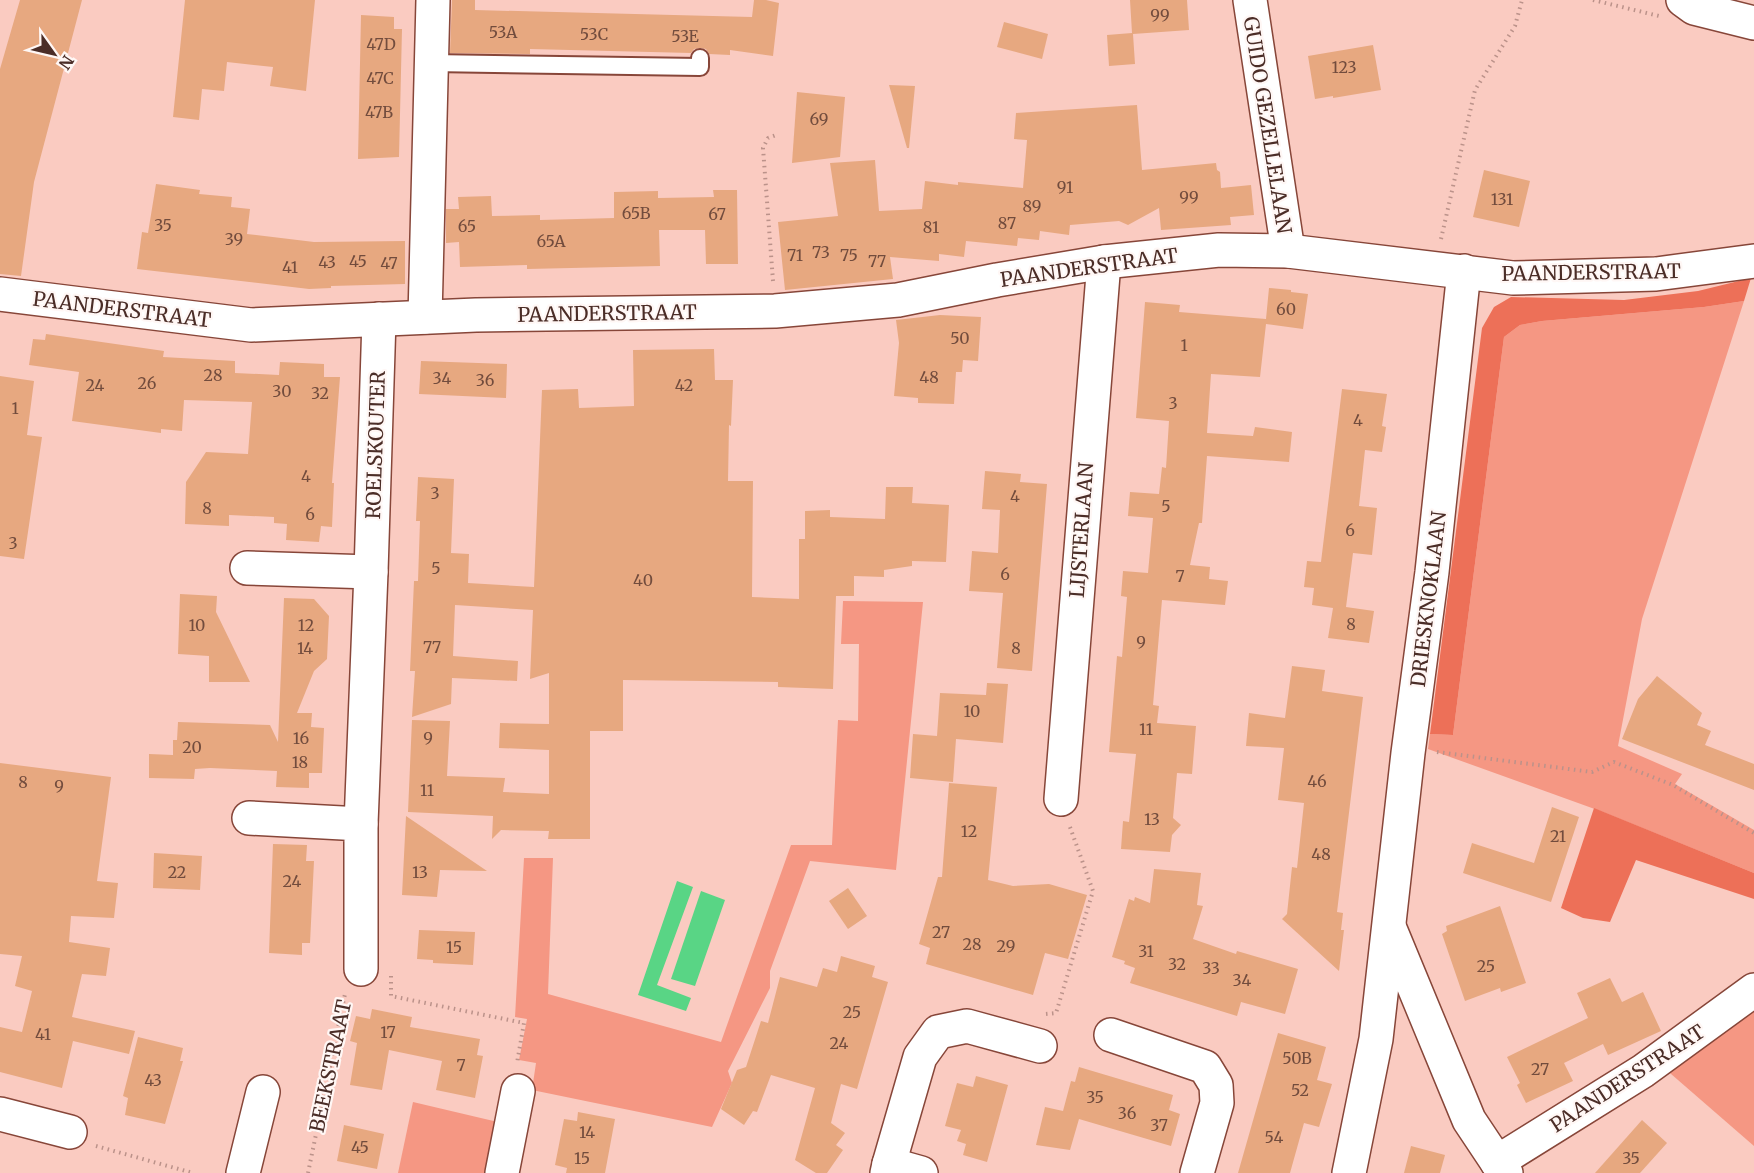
<svg xmlns="http://www.w3.org/2000/svg" width="1754" height="1173" font-family="Merriweather,serif">
  <style>
    .green { fill: #f59783 }
    .forest { fill: #ed7058 }
    .water { fill: #59d585 }
    .building { fill: #e7a880 }
    .lines { fill: none; stroke-linecap: round; stroke-linejoin: round }
    .lane-casing { stroke: #874639; stroke-width: 20 }
    .street-casing { stroke: #874639; stroke-width: 36 }
    .path { stroke: #bb928a; stroke-width: 4; stroke-dasharray: 1.5 4.5; stroke-linecap: butt }
    .lane { stroke: #fff; stroke-width: 16 }
    .street { stroke: #fff; stroke-width: 33 }
    .labels { text-anchor: middle; dominant-baseline: central; stroke-width: 4.5; stroke-linejoin: round; paint-order: stroke }
    .number-label { font-size: 16px; fill: #724c3d }
    .street-label { font-size: 20px; fill: #4b2d27; stroke: #fff7f5 }
  </style>
  <rect width="100%" height="100%" fill="#facbc1"/>
  <g class="green">
    <polygon points="1744,301 1642,619 1618,746 1682,774 1675,784 1754,830 1754,873 1603,812 1428,749 1430,734 1453,735 1504,337 1520,325 1542,321 1704,307"/>
    <polygon points="843,601 923,602 896,870 810,861 770,971 770,988 728,1071 732,1083 712,1127 532,1090 536,1063 519,1060 527,1019 515,1017 524,858 553,858 548,994 721,1042 791,845 832,845 838,720 858,721 859,644 841,644"/>
    <polygon points="1754,1004 1754,1146 1663,1067"/>
    <polygon points="413,1102 502,1123 491,1173 398,1173"/>
  </g>
  <g class="forest">
    <polygon points="1751,278 1744,301 1704,307 1542,321 1520,325 1504,337 1453,735 1430,734 1482,328 1494,307 1511,297 1624,300 1698,291"/>
    <polygon points="1594,808 1754,873 1754,899 1636,860 1610,922 1583,918 1561,908"/>
  </g>
  <g class="water">
    <polygon points="677,881 693,887 657,985 691,998 686,1011 638,995"/>
    <polygon points="701,891 725,900 695,986 671,979"/>
  </g>
  <g class="building">
    <polygon points="20,0 82,0 34,182 21,276 0,274 0,69"/>
    <polygon points="185,0 315,0 306,91 270,86 273,67 227,62 224,91 202,89 199,120 173,117"/>
    <polygon points="452,0 475,0 475,10 752,17 754,0 766,0 779,3 773,56 730,50 730,55 709,54 706,49 701,48 694,49 691,53 530,49 530,54 450,53"/>
    <polygon points="1130,0 1187,0 1189,30 1133,34 1135,64 1109,66 1107,35 1132,33"/>
    <polygon points="361,15 394,17 394,29 402,29 399,157 358,159"/>
    <polygon points="1004,22 1048,34 1042,59 997,47"/>
    <polygon points="1373,45 1381,90 1333,98 1333,96 1315,99 1308,56"/>
    <polygon points="889,85 915,86 909,148 907,148"/>
    <polygon points="797,92 845,97 840,157 792,163"/>
    <polygon points="1137,105 1142,170 1216,163 1217,170 1220,172 1221,188 1251,185 1254,215 1230,217 1231,225 1161,230 1159,208 1128,225 1119,221 1070,225 1069,235 1040,231 1039,240 1018,238 1017,246 966,241 964,257 939,254 939,261 890,257 893,279 785,290 778,222 838,216 830,163 875,160 879,211 922,209 925,181 958,185 958,182 1023,188 1027,140 1014,139 1016,113"/>
    <polygon points="1484,170 1530,181 1519,227 1473,217"/>
    <polygon points="156,184 200,190 199,194 232,197 231,207 250,209 247,234 314,242 405,241 405,284 331,286 331,288 309,289 137,269 142,232 148,233"/>
    <polygon points="713,190 737,190 738,264 706,264 705,230 659,230 660,266 527,269 527,265 460,267 459,242 446,243 446,209 459,209 458,197 491,196 492,216 540,215 540,220 614,218 614,192 658,191 658,198 714,197"/>
    <polygon points="1269,288 1291,290 1291,292 1308,294 1303,329 1266,324 1260,377 1211,374 1207,433 1253,436 1255,427 1292,432 1289,462 1207,456 1202,523 1199,523 1190,565 1210,567 1209,579 1228,581 1225,605 1162,600 1153,705 1159,706 1157,723 1196,726 1192,774 1177,773 1173,818 1181,825 1172,835 1170,852 1121,849 1123,821 1129,822 1136,754 1109,752 1117,656 1122,657 1127,597 1121,596 1123,571 1148,573 1153,518 1128,516 1130,492 1159,494 1162,467 1166,468 1169,421 1136,418 1145,302 1180,305 1179,312 1266,319"/>
    <polygon points="940,315 981,317 978,361 963,360 962,372 956,372 954,404 918,403 918,398 894,396 899,343 896,320"/>
    <polygon points="46,334 164,351 163,357 235,361 235,373 279,375 280,362 324,364 324,377 340,377 332,483 334,483 332,527 321,526 319,542 286,540 287,524 274,523 274,517 229,515 229,526 185,524 186,482 206,452 248,454 252,402 184,400 182,431 161,429 161,433 72,421 79,372 29,365 33,339 45,340"/>
    <polygon points="714,349 715,380 733,380 731,426 729,425 728,481 753,481 752,597 799,599 799,539 805,539 805,511 830,510 830,517 885,519 886,487 913,487 912,503 949,505 946,562 912,561 912,566 884,570 884,577 854,576 854,596 836,596 833,689 778,687 778,682 623,680 623,731 590,731 590,839 548,839 549,831 501,830 492,839 493,816 408,812 412,720 450,721 447,776 505,778 503,792 549,794 549,750 499,748 500,723 549,724 549,673 530,679 533,610 455,605 453,656 518,661 517,681 452,678 451,704 412,717 415,671 410,671 414,581 418,581 420,521 416,521 418,477 454,479 451,553 469,554 468,583 534,587 542,390 578,389 579,408 634,406 633,350"/>
    <polygon points="421,361 507,364 506,398 419,394"/>
    <polygon points="0,376 34,381 27,435 42,437 24,559 0,556"/>
    <polygon points="1342,389 1387,394 1382,426 1386,427 1382,452 1365,450 1359,506 1377,508 1372,555 1353,553 1346,607 1374,611 1369,643 1328,638 1333,608 1312,605 1314,588 1304,587 1307,561 1321,562"/>
    <polygon points="985,471 1021,474 1020,482 1047,484 1032,671 997,668 1003,593 969,591 972,551 998,553 1000,510 982,509"/>
    <polygon points="180,594 217,596 216,612 250,682 209,682 209,656 178,654"/>
    <polygon points="284,598 314,599 329,616 327,659 314,671 297,713 312,713 311,727 324,728 322,773 309,773 309,788 276,787 277,771 210,768 195,769 194,779 149,778 149,754 173,755 173,740 177,740 178,722 270,725 278,742"/>
    <polygon points="1292,666 1325,670 1322,691 1363,697 1337,912 1343,913 1341,930 1344,930 1339,971 1282,919 1287,914 1292,867 1297,868 1304,803 1278,800 1284,748 1246,746 1249,713 1285,718"/>
    <polygon points="1657,676 1702,713 1697,725 1711,731 1705,745 1754,764 1754,790 1622,739 1638,699"/>
    <polygon points="987,683 1008,684 1003,743 956,739 953,782 910,778 913,734 937,736 940,693 986,695"/>
    <polygon points="0,763 111,777 97,881 118,883 114,918 71,916 69,942 110,948 106,976 82,974 72,1017 135,1031 129,1054 73,1041 62,1088 0,1072 0,1027 22,1032 32,991 15,986 22,956 0,954"/>
    <polygon points="949,783 997,787 988,880 1013,886 1049,884 1087,895 1068,959 1045,953 1033,995 926,964 930,948 919,944 938,877 942,877"/>
    <polygon points="1552,807 1579,817 1551,902 1463,873 1472,843 1534,863"/>
    <polygon points="406,816 487,871 440,870 437,897 402,895"/>
    <polygon points="273,844 307,845 306,861 314,861 310,943 302,943 302,955 269,953"/>
    <polygon points="154,853 202,856 200,890 153,888"/>
    <polygon points="1154,869 1201,873 1197,905 1203,906 1193,939 1236,954 1237,951 1298,969 1285,1014 1241,1002 1237,1016 1130,983 1135,968 1124,964 1125,961 1112,957 1129,899 1134,901 1135,897 1150,903"/>
    <polygon points="848,888 867,916 848,929 829,901"/>
    <polygon points="1500,906 1526,983 1501,992 1500,988 1465,1001 1442,934 1447,931 1446,926"/>
    <polygon points="419,930 475,932 473,965 433,963 433,960 417,959"/>
    <polygon points="841,956 875,966 872,977 888,982 857,1089 841,1084 831,1123 845,1133 836,1145 843,1150 827,1173 816,1173 795,1160 815,1088 771,1075 757,1112 753,1111 744,1125 721,1109 737,1070 746,1067 761,1021 768,1023 780,977 817,987 823,968 837,972"/>
    <polygon points="1610,978 1622,1002 1643,992 1661,1031 1608,1055 1603,1044 1564,1063 1573,1081 1526,1103 1517,1085 1520,1083 1507,1057 1588,1018 1577,993"/>
    <polygon points="372,1009 412,1017 410,1027 480,1039 477,1055 483,1056 475,1098 436,1090 442,1061 389,1050 382,1090 350,1085 357,1043 350,1041 356,1016 370,1019"/>
    <polygon points="1278,1033 1326,1047 1317,1080 1332,1084 1319,1127 1304,1123 1290,1173 1238,1173"/>
    <polygon points="138,1037 183,1048 180,1061 183,1061 165,1124 125,1115 128,1098 123,1096"/>
    <polygon points="1079,1067 1173,1095 1169,1110 1180,1114 1171,1146 1079,1119 1070,1150 1036,1145 1045,1107 1063,1111 1071,1081 1075,1082"/>
    <polygon points="976,1076 1008,1085 987,1162 963,1155 966,1144 957,1141 961,1130 945,1126 957,1083 973,1087"/>
    <polygon points="578,1112 615,1119 605,1173 566,1173 567,1168 555,1165 564,1119 577,1121"/>
    <polygon points="1642,1120 1667,1143 1640,1173 1595,1173"/>
    <polygon points="344,1125 384,1134 377,1169 337,1161"/>
    <polygon points="1411,1146 1445,1155 1440,1173 1404,1173"/>
  </g>
  <g class="lines">
    <g class="lane-casing">
      <polyline id="lane" points="431,63 700,67 700,58"/>
    </g>
    <g class="street-casing">
      <g id="street">
        <polyline points="1250,0 1288,251"/>
        <polyline points="1683,0 1694,8 1754,23"/>
        <polyline points="0,294 251,325 476,315 775,311 898,300 997,280 1104,262 1219,250 1288,251 1513,278 1656,274 1754,261"/>
        <polyline points="425,317 433,0"/>
        <polyline points="247,568 371,572 361,824"/>
        <polyline points="371,572 379,319"/>
        <polyline points="1061,799 1104,262"/>
        <polyline points="249,818 361,824 361,969"/>
        <polyline points="1390,929 1469,1120 1497,1162 1506,1173"/>
        <polyline points="1111,1035 1205,1067 1216,1085 1217,1103 1197,1173"/>
        <polyline points="0,1114 70,1132"/>
        <polyline points="1497,1162 1643,1071 1754,990"/>
        <polyline points="889,1164 920,1057 938,1032 967,1026 1040,1046"/>
        <polyline points="243,1173 263,1092"/>
        <polyline points="502,1173 518,1091"/>
        <polyline points="887,1173 889,1164 921,1173"/>
        <polyline points="1349,1173 1376,1039 1408,753 1432,572 1464,271"/>
      </g>
    </g>
    <g class="path">
      <polyline points="1593,0 1659,16"/>
      <polyline points="1441,239 1475,90 1515,26 1522,0"/>
      <polyline points="773,281 763,148 768,138 776,135"/>
      <polyline points="1437,752 1592,772 1614,762 1673,785 1754,833"/>
      <polyline points="391,976 391,996 524,1023 517,1063"/>
      <polyline points="1046,1014 1056,1013 1093,891 1070,827"/>
      <polyline points="96,1146 193,1173"/>
      <polyline points="308,1173 345,994"/>
    </g>
    <use href="#lane" class="lane"/>
    <use href="#street" class="street"/>
  </g>
  <g class="labels">
    <g class="number-label">
      <text x="1160" y="15">99</text>
      <text x="503" y="32">53A</text>
      <text x="594" y="34">53C</text>
      <text x="685" y="36">53E</text>
      <text x="381" y="44">47D</text>
      <text x="1344" y="67">123</text>
      <text x="380" y="78">47C</text>
      <text x="379" y="112">47B</text>
      <text x="819" y="119">69</text>
      <text x="1065" y="187">91</text>
      <text x="1189" y="197">99</text>
      <text x="1502" y="199">131</text>
      <text x="1032" y="206">89</text>
      <text x="636" y="213">65B</text>
      <text x="717" y="214">67</text>
      <text x="1007" y="223">87</text>
      <text x="163" y="225">35</text>
      <text x="467" y="226">65</text>
      <text x="931" y="227">81</text>
      <text x="234" y="239">39</text>
      <text x="551" y="241">65A</text>
      <text x="821" y="252">73</text>
      <text x="795" y="255">71</text>
      <text x="849" y="255">75</text>
      <text x="358" y="261">45</text>
      <text x="877" y="261">77</text>
      <text x="327" y="262">43</text>
      <text x="389" y="263">47</text>
      <text x="290" y="267">41</text>
      <text x="1286" y="309">60</text>
      <text x="960" y="338">50</text>
      <text x="1184" y="345">1</text>
      <text x="213" y="375">28</text>
      <text x="929" y="377">48</text>
      <text x="442" y="378">34</text>
      <text x="485" y="380">36</text>
      <text x="147" y="383">26</text>
      <text x="95" y="385">24</text>
      <text x="684" y="385">42</text>
      <text x="282" y="391">30</text>
      <text x="320" y="393">32</text>
      <text x="1173" y="403">3</text>
      <text x="15" y="408">1</text>
      <text x="1358" y="420">4</text>
      <text x="306" y="476">4</text>
      <text x="435" y="493">3</text>
      <text x="1015" y="496">4</text>
      <text x="1166" y="506">5</text>
      <text x="207" y="508">8</text>
      <text x="310" y="514">6</text>
      <text x="1350" y="530">6</text>
      <text x="13" y="543">3</text>
      <text x="436" y="568">5</text>
      <text x="1005" y="574">6</text>
      <text x="1180" y="576">7</text>
      <text x="643" y="580">40</text>
      <text x="1351" y="624">8</text>
      <text x="197" y="625">10</text>
      <text x="306" y="625">12</text>
      <text x="1141" y="642">9</text>
      <text x="432" y="647">77</text>
      <text x="305" y="648">14</text>
      <text x="1016" y="648">8</text>
      <text x="972" y="711">10</text>
      <text x="1146" y="729">11</text>
      <text x="301" y="738">16</text>
      <text x="428" y="738">9</text>
      <text x="192" y="747">20</text>
      <text x="300" y="762">18</text>
      <text x="1317" y="781">46</text>
      <text x="23" y="782">8</text>
      <text x="59" y="786">9</text>
      <text x="427" y="790">11</text>
      <text x="1152" y="819">13</text>
      <text x="969" y="831">12</text>
      <text x="1558" y="836">21</text>
      <text x="1321" y="854">48</text>
      <text x="177" y="872">22</text>
      <text x="420" y="872">13</text>
      <text x="292" y="881">24</text>
      <text x="941" y="932">27</text>
      <text x="972" y="944">28</text>
      <text x="1006" y="946">29</text>
      <text x="454" y="947">15</text>
      <text x="1146" y="951">31</text>
      <text x="1177" y="964">32</text>
      <text x="1486" y="966">25</text>
      <text x="1211" y="968">33</text>
      <text x="1242" y="980">34</text>
      <text x="852" y="1012">25</text>
      <text x="388" y="1032">17</text>
      <text x="43" y="1034">41</text>
      <text x="839" y="1043">24</text>
      <text x="1297" y="1058">50B</text>
      <text x="461" y="1065">7</text>
      <text x="1540" y="1069">27</text>
      <text x="153" y="1080">43</text>
      <text x="1300" y="1090">52</text>
      <text x="1095" y="1097">35</text>
      <text x="1127" y="1113">36</text>
      <text x="1159" y="1125">37</text>
      <text x="587" y="1132">14</text>
      <text x="1274" y="1137">54</text>
      <text x="360" y="1147">45</text>
      <text x="582" y="1158">15</text>
      <text x="1631" y="1158">35</text>
    </g>
    <g class="street-label">
      <text transform="translate(1268 125) rotate(81)">GUIDO GEZELLELAAN</text>
      <text transform="translate(1089 267) rotate(-8)">PAANDERSTRAAT</text>
      <text transform="translate(1591 272) rotate(-1)">PAANDERSTRAAT</text>
      <text transform="translate(122 309) rotate(7)">PAANDERSTRAAT</text>
      <text transform="translate(607 313) rotate(-1)">PAANDERSTRAAT</text>
      <text transform="translate(375 445) rotate(-88)">ROELSKOUTER</text>
      <text transform="translate(1081 530) rotate(-86)">LIJSTERLAAN</text>
      <text transform="translate(1428 599) rotate(-83)">DRIESKNOKLAAN</text>
      <text transform="translate(330 1066) rotate(-78)">BEEKSTRAAT</text>
      <text transform="translate(1627 1078) rotate(-33)">PAANDERSTRAAT</text>
    </g>
  </g>
  <g transform="translate(54 54) rotate(124)" stroke="#fff7f5" stroke-width="4.5" paint-order="stroke">
  <path d="M0-4.5L10 22L0 15L-10 22Z" fill="#4b2d27"/>
  <text y="-9" font-size="16" font-weight="bold" text-anchor="middle" fill="#4b2d27">N</text>
  </g>
</svg>
